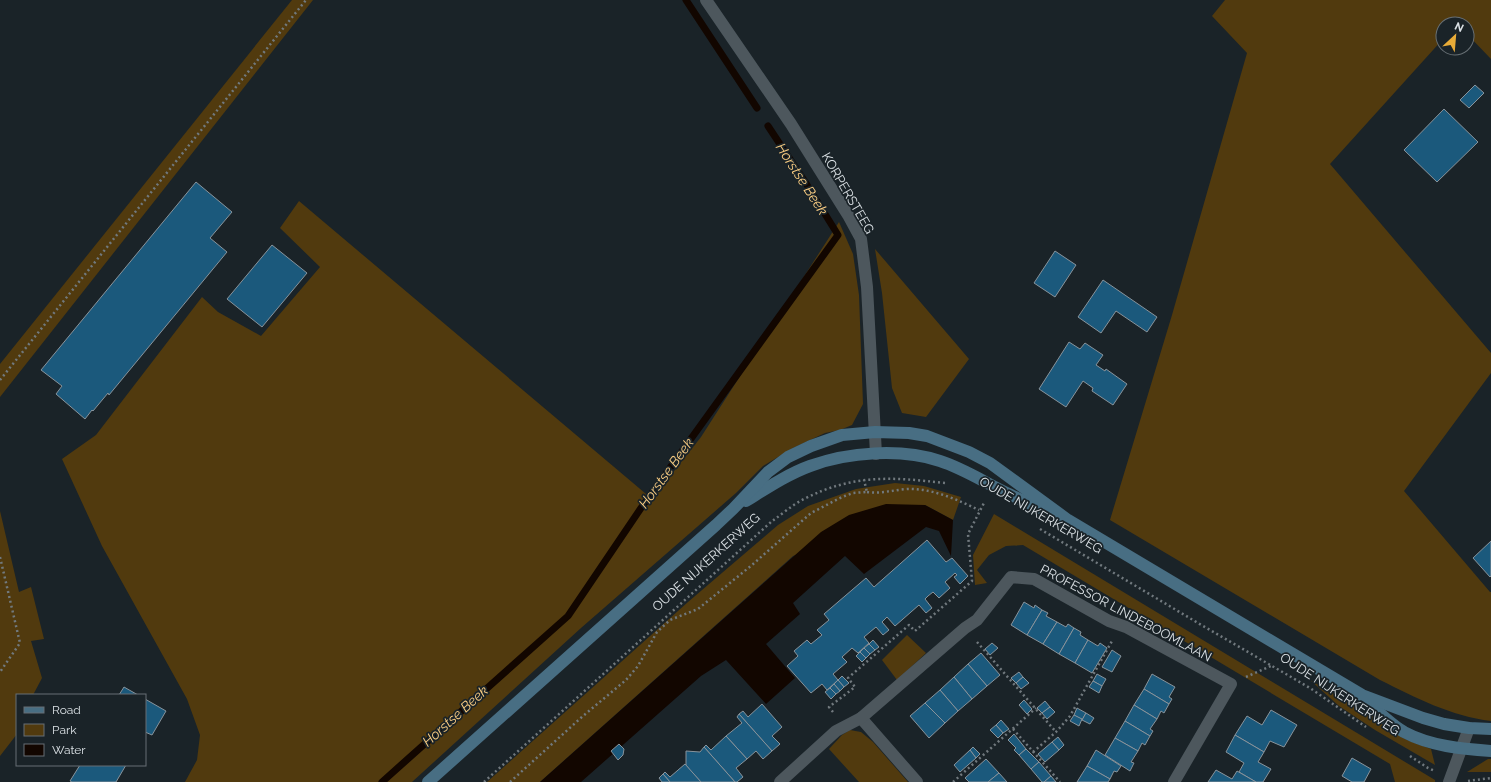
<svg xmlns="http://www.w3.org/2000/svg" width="1491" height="782" font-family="Raleway,sans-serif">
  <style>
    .green { fill: #513a0e }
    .water { fill: #120600 }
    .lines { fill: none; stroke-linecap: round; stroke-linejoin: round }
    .stream { stroke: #120600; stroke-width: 7 }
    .building { fill: #1b597c; stroke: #88939b }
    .path { stroke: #71797e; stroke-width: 2.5; stroke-dasharray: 2 3; stroke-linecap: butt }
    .street { stroke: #4d575d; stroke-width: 12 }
    .secondary { stroke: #486e83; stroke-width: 12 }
    .labels { text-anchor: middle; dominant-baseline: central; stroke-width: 3.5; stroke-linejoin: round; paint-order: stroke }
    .street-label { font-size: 13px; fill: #dbe1e5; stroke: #1a2328 }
    .water-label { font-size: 14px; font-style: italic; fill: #fed084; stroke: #1a2328 }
  </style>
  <rect width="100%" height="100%" fill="#1a2328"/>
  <g class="green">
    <polygon points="292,0 313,0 0,397 0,364"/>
    <path d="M1225,0H1491V59L1467,34V24H1443V39L1330,164L1491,353V373L1404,491L1490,592H1491V721C1451,716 1416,698 1380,680L1110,520L1172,315L1247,53L1212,16Z"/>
    <polygon points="299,201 652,499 701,437 839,222 853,254 859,295 863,404 852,425 840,430 825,433 793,448 763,466 736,493 581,628 412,782 185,782 197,760 200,735 187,699 102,546 62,459 96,435 202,297 218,312 261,336 320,267 280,228"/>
    <polygon points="875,249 969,359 926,417 902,413 892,388 882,293"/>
    <polygon points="895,483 924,486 961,497 953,520 925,505 793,556 540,782 487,782 688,602 778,525 808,506 856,489"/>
    <polygon points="0,511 19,592 31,587 44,639 31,641 42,678 33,695 17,695 17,734 0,756"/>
    <polygon points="994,514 1435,780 1435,782 1395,782 1390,764 1023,545 1006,546 989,555 977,570 987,583 975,585 973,555"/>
    <polygon points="907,635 926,653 897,680 882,660"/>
    <polygon points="1310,680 1372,715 1388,729 1407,740 1431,749 1435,765 1375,730 1339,706"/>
    <polygon points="850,730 861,732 873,742 908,782 859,782 829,749 842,735"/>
    <polygon points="1488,759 1491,759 1491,772 1467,772"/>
  </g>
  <polygon class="water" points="886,504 925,505 953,520 951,556 939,531 926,527 864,574 845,556 793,603 800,614 766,644 795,678 766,704 726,660 701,676 581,782 540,782 821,532 849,515"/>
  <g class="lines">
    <g class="stream">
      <polyline points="686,0 757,108"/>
      <polyline points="382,782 568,616 641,508 838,235 807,185 768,126"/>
    </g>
  </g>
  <g class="building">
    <polygon points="1475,85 1484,93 1469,108 1460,100"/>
    <polygon points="1444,109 1478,142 1437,182 1404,150"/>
    <polygon points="196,182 232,212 210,238 227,252 109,395 108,393 93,411 92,410 85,419 56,394 62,386 41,370"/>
    <polygon points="272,245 307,273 262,327 227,299"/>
    <polygon points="1055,251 1076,265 1055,297 1034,283"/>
    <polygon points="1103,280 1157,317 1147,332 1116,311 1101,333 1078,317"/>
    <polygon points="1069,342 1080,349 1085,343 1103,355 1096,365 1105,371 1106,369 1127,384 1113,405 1092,391 1093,388 1083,381 1066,407 1039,389"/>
    <polygon points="927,540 946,562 952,558 968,576 960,584 954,577 957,575 955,573 945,582 950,588 939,598 933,592 928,596 925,599 932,608 926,613 919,605 895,626 887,617 882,622 889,630 883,635 876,627 864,637 869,643 858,653 852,648 842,657 847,662 833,674 838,680 827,690 822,684 811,693 787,666 798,656 794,651 807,640 811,644 822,635 817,630 829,620 824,614 866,578 874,587"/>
    <polygon points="1491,541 1491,576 1490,577 1473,558"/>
    <polygon points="1024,602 1034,608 1035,605 1042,610 1027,635 1011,625"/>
    <polygon points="1042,610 1048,613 1046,616 1057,622 1043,644 1027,635"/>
    <polygon points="1057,622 1066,627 1068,624 1074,628 1059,654 1043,644"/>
    <polygon points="1074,628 1081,632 1080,635 1088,640 1075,663 1059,654"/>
    <polygon points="873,640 879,647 875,650 869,644"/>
    <polygon points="1088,640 1098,646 1100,643 1107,648 1092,673 1075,663"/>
    <polygon points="992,643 998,648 990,655 985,649"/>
    <polygon points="869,644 875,650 870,654 864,648"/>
    <polygon points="864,648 870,654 866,658 860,652"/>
    <polygon points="1112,650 1121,656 1112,672 1102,667"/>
    <polygon points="860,652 866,658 862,662 856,656"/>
    <polygon points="981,653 1000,675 987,686 968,664"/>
    <polygon points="968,664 987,686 972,699 954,677"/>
    <polygon points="1019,672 1023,677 1016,683 1011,678"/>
    <polygon points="1097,674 1106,679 1102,686 1093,681"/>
    <polygon points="1152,674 1175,687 1169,697 1172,699 1169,704 1144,689"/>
    <polygon points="842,676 849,683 844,687 838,680"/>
    <polygon points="954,677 972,699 958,711 940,690"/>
    <polygon points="1023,677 1029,683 1021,689 1016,683"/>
    <polygon points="838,680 844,687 840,691 834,684"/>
    <polygon points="1093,681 1102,686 1099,693 1089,687"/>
    <polygon points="834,684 840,691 836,694 830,688"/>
    <polygon points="124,687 138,695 119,695"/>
    <polygon points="830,688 836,694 831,699 825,692"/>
    <polygon points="1144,689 1169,704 1164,713 1161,711 1157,719 1134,705"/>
    <polygon points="940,690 958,711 945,723 925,703"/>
    <polygon points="145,699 166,711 152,735 145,732"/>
    <polygon points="1024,700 1032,709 1027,714 1019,705"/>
    <polygon points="1045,701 1050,707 1042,713 1037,708"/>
    <polygon points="925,703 945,723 929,738 910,716"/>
    <polygon points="762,704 782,727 772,736 780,744 772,751 739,714 743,711 748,717"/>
    <polygon points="1134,705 1157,719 1150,729 1153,731 1150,736 1125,721"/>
    <polygon points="1050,707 1055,712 1047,719 1042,713"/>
    <polygon points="1077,708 1086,713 1082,720 1074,715"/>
    <polygon points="1271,710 1297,725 1284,747 1270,741 1264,752 1235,735 1247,716 1262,725"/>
    <polygon points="1086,713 1094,718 1090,724 1082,720"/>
    <polygon points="739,714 772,751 763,759 756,751 747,759 726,736 742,723 737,717"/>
    <polygon points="1074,715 1082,719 1079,726 1070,721"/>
    <polygon points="1001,720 1009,729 1003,733 996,725"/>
    <polygon points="1125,721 1150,736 1145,745 1142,743 1138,751 1115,738"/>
    <polygon points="996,725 1003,733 998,738 990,730"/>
    <polygon points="1014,734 1026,749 1019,755 1014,750 1016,748 1008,740"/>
    <polygon points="1235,735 1264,752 1258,762 1271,769 1263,782 1256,782 1239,772 1244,763 1226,752"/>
    <polygon points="726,736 747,759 736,768 743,777 737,782 735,782 704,747 706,745 711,750"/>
    <polygon points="1058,737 1064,745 1059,750 1052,742"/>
    <polygon points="1115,738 1138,751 1131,762 1134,763 1130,771 1105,755"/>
    <polygon points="1052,742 1059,750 1045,762 1038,754"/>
    <polygon points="619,744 624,749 623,755 618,760 611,751"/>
    <polygon points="704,747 735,782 701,782 689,769 686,765 686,751 700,752"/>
    <polygon points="973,747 980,754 976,758 970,750"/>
    <polygon points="1026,749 1039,762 1031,769 1019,755"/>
    <polygon points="970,750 976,758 960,772 954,765"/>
    <polygon points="1096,750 1121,766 1117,772 1114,771 1110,779 1087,766"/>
    <polygon points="1352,758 1371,769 1364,782 1352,782 1342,776"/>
    <polygon points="986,759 999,773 988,782 969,782 965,778"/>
    <polygon points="1039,762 1051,776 1044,782 1042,782 1031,769"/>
    <polygon points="685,764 701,782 670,782 663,774 665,772 670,777"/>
    <polygon points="80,765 126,765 116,782 72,782 70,781"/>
    <polygon points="1087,766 1110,779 1108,782 1077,782"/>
    <polygon points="1216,770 1232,779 1237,771 1256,782 1208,782"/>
    <polygon points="999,773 1007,782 988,782"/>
    <polygon points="663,774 670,782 662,782 659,778"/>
    <polygon points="1051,776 1056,782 1044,782"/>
  </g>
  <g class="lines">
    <g class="path">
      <polyline points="0,380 306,0"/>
      <path d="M867,492C881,494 893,490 907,489C932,488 958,500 979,510"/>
      <polyline points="1040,529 1198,623 1310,688 1366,727"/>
      <polyline points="0,557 20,643 0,672"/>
      <polyline points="977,642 1056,732"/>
      <polyline points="1246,677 1271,666"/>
      <polyline points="833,712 829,707 855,687 848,678 909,625 915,631 972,581 968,534 985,501"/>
      <polyline points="1013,729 1060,782"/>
      <polyline points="1033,752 1056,732 1070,716 1112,641"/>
      <polyline points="1410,756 1428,768 1435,771"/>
      <polyline points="1468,781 1491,778"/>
      <path d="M484,782L771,522C781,515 792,505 804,499C853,474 892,477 945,483"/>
      <polyline points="510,782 583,716 626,680 638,666 657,632 670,620 698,609 752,565 811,513 842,497 853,493 867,492 864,480"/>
      <polyline points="953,782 1036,708"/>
    </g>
    <g class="street">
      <polyline points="706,0 791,124 848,215 861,239 867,287 876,454"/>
      <polyline points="861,718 917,782"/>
      <polyline points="780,782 836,731 861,718 965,628 977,620 1011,577 1034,579 1109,621 1126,627 1231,684 1174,782"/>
      <polyline points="1449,782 1469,728"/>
    </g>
    <g class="secondary">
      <path d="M746,501C767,488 788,474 810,466C848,452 901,448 940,461C965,469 987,484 1011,495C1023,501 1035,506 1047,511"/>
      <path d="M1364,698C1376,710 1389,723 1404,732C1430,746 1462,749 1491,751"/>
      <polyline points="428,782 716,525 733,509 768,472 788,457 811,446 842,435 875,432 909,433 927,436 969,452 990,463 1068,520 1362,695 1423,718 1444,724 1469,728 1491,729"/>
    </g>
  </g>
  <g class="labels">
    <g class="street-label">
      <text transform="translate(848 193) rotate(60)">KORPERSTEEG</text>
      <text transform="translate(1041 515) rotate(30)">OUDE NIJKERKERWEG</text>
      <text transform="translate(706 562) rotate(-42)">OUDE NIJKERKERWEG</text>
      <text transform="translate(1126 613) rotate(28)">PROFESSOR LINDEBOOMLAAN</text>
      <text transform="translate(1340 694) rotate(33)">OUDE NIJKERKERWEG</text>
    </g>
    <g class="water-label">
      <text transform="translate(802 179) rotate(57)">Horstse Beek</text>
      <text transform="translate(666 473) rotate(-54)">Horstse Beek</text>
      <text transform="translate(455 716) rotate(-42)">Horstse Beek</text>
    </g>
  </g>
  <rect x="16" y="694" width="130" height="72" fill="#1a2328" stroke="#676f74"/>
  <rect x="24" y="707" width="20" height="6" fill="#486e83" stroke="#676f74"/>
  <text x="52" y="714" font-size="12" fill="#dbe1e5">Road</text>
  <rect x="24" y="724" width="20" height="12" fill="#513a0e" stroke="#676f74"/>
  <text x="52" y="734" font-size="12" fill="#dbe1e5">Park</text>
  <rect x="24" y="744" width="20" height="12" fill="#120600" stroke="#676f74"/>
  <text x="52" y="754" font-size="12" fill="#dbe1e5">Water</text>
  <g transform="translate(1455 36) rotate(26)"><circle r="19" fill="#1a2328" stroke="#676f74"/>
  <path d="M0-3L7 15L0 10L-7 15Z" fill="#e8ab37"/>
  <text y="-6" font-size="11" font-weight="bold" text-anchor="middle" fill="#dbe1e5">N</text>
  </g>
</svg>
